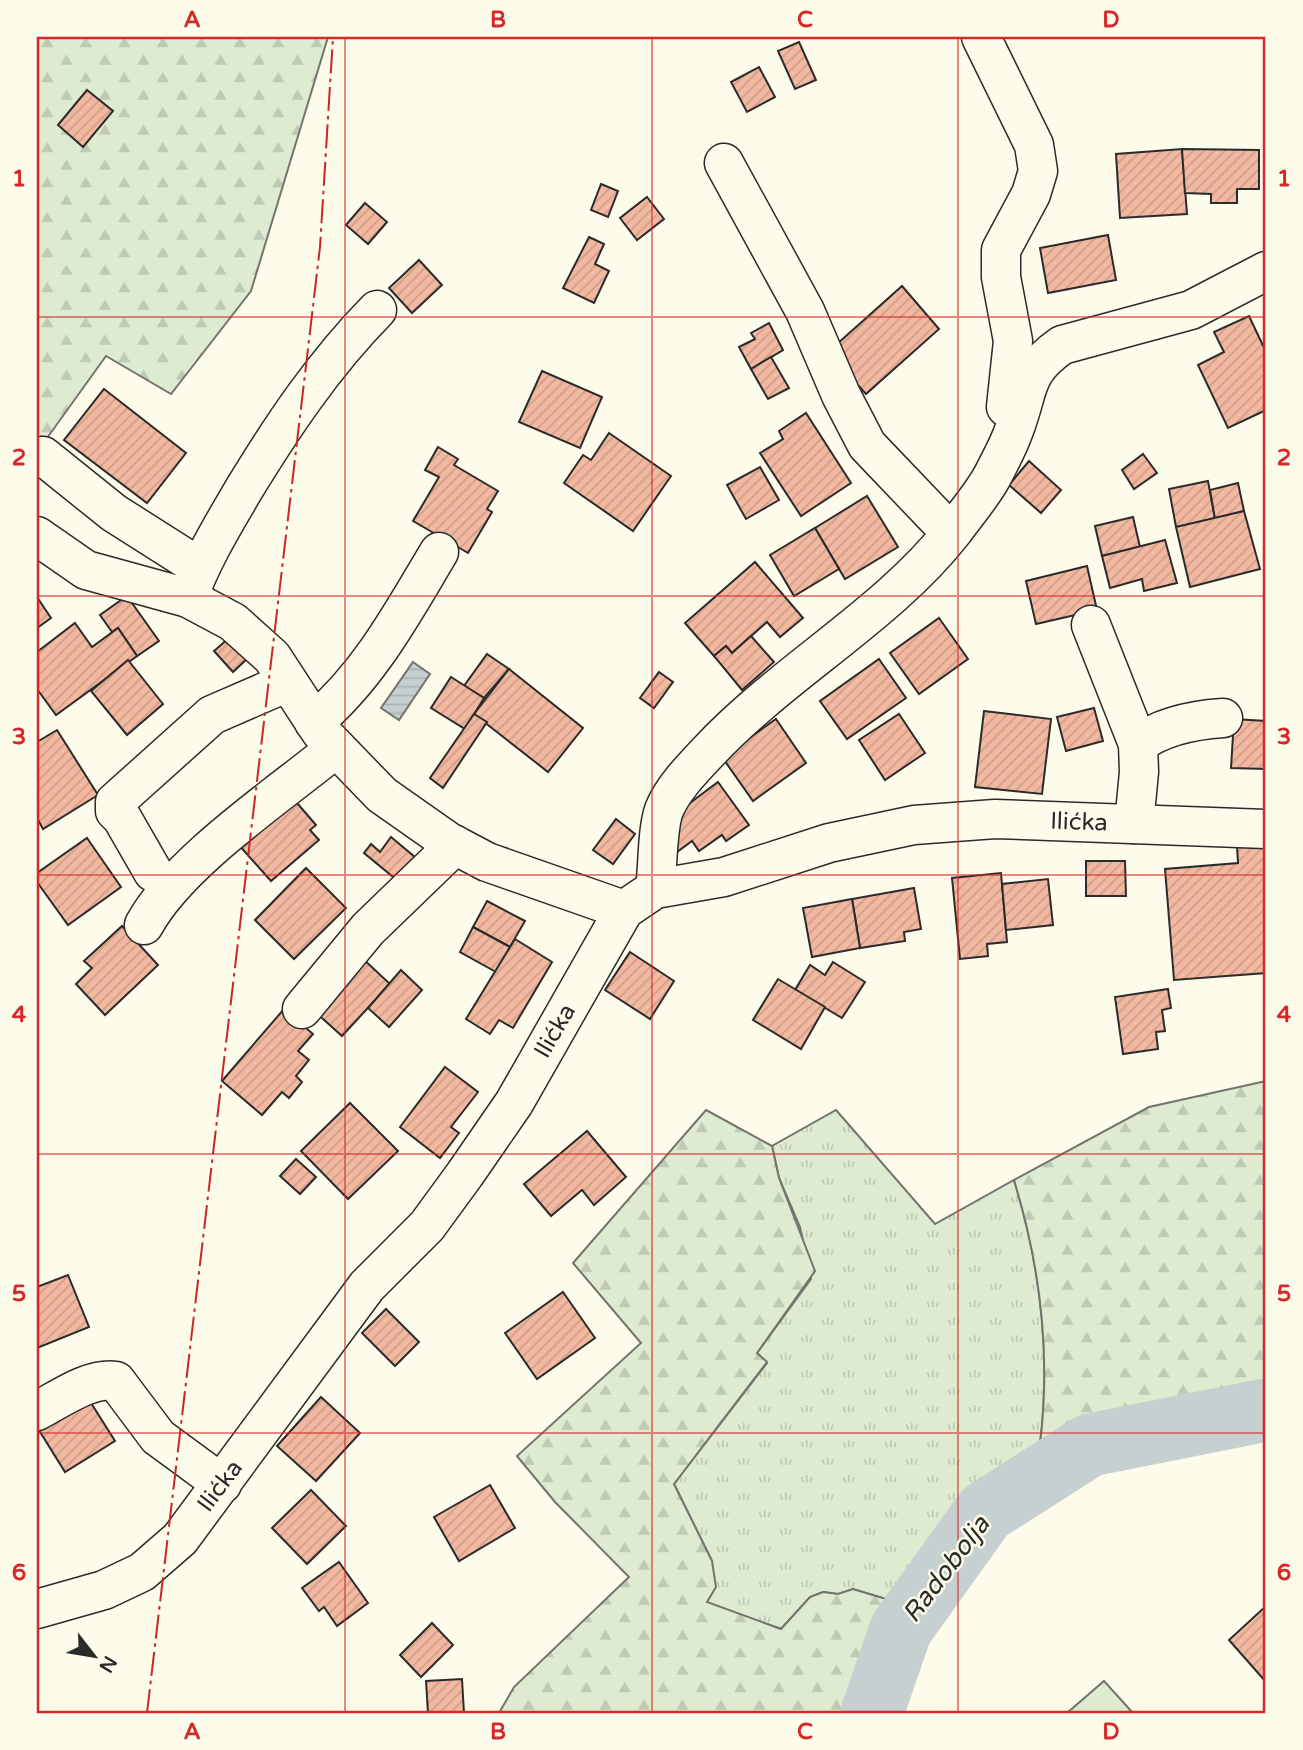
<svg xmlns="http://www.w3.org/2000/svg" width="1303" height="1750" font-family="'Varela Round',sans-serif">
  <style>
    .grass { fill: url(#grass-tufts); stroke: #74746e; stroke-width: 2 }
    .forest { fill: url(#forest-firs); stroke: #74746e; stroke-width: 2 }
    .pitch { fill: #deebd1; stroke: #74746e; stroke-width: 2 }
    .water { fill: url(#water-rules); stroke: #74746e; stroke-width: 2 }
    .lines { fill: none; stroke-linecap: round; stroke-linejoin: round }
    .river { stroke: #c7d0d0; stroke-width: 63 }
    .building { fill: url(#building-hatch); stroke: #2b2b2b; stroke-width: 2 }
    .minor-casing { stroke: #2b2b2b; stroke-width: 41 }
    .minor { stroke: #fdfbea; stroke-width: 38 }
    .power { stroke: #c62828; stroke-width: 2; stroke-dasharray: 24 5 3.5 5; stroke-linecap: butt }
    .grid { fill: none; stroke: #d62828; stroke-width: 2; stroke-opacity: 0.55 }
    .labels { text-anchor: middle; dominant-baseline: central; stroke-width: 5; stroke-linejoin: round; paint-order: stroke }
    .street-label { font-size: 24px; fill: #2b2b2b; stroke: #fdfbea }
    .water-label { font-size: 26px; font-style: italic; fill: #2b2b2b; stroke: #fdfbea }
    .neatline { fill: none; stroke: #d62828; stroke-width: 2.5 }
    .grid-label { font-size: 23px; text-anchor: middle; font-weight: bold; fill: #d62828 }
  </style>
  <defs>
    <pattern id="grass-tufts" width="24" height="20" patternUnits="userSpaceOnUse" patternTransform="scale(1.75)"><rect width="24" height="20" fill="#deebd1"/><path d="M3 7l-1-3M5 7V3M7 7l1-3M15 17l-1-3M17 17v-4M19 17l1-3" fill="none" stroke="#bfcab4"/></pattern>
    <pattern id="forest-firs" width="22" height="20" patternUnits="userSpaceOnUse" patternTransform="scale(1.75)"><rect width="22" height="20" fill="#deebd1"/><path d="M5 1l3.5 6h-7zM16 11l3.5 6h-7z" fill="#bfcab4"/></pattern>
    <pattern id="water-rules" width="6" height="5" patternUnits="userSpaceOnUse" patternTransform="scale(1.75)"><rect width="6" height="5" fill="#c7d0d0"/><path d="M0 2.5h6" fill="none" stroke="#abb3b3"/></pattern>
    <pattern id="building-hatch" width="6" height="6" patternUnits="userSpaceOnUse" patternTransform="scale(1.75)"><rect width="6" height="6" fill="#f2b8a0"/><path d="M-1 1l2-2M0 6l6-6M5 7l2-2" fill="none" stroke="#d09e8a"/></pattern>
  </defs>
  <rect width="100%" height="100%" fill="#fdfbea"/>
  <path class="grass" d="M836,1110L935,1224L1014,1180C1040,1265 1051,1355 1040,1444L995,1472L933,1549L899,1603L853,1589L838,1594L823,1592L810,1597L781,1629L706,1603L712,1561L674,1484L767,1363L757,1353L811,1279L800,1227L779,1178L772,1146Z"/>
  <g class="forest">
    <polygon points="37,37 328,37 251,291 171,394 106,356 37,452"/>
    <path d="M1266,1081V1391L1174,1419L1087,1433L1040,1444C1051,1355 1040,1265 1014,1180L1149,1107Z"/>
    <polygon points="706,1110 772,1146 779,1178 815,1271 757,1353 767,1362 674,1484 712,1561 716,1587 707,1602 781,1629 810,1597 823,1592 838,1594 853,1589 899,1603 878,1654 860,1713 499,1713 514,1687 629,1577 555,1502 517,1456 641,1343 573,1263"/>
  </g>
  <polygon class="pitch" points="1104,1681 1133,1713 1067,1713"/>
  <polygon class="water" points="413,662 430,674 399,720 381,708"/>
  <g class="lines">
    <polyline class="river" points="872,1713 901,1629 985,1512 1090,1445 1266,1410"/>
  </g>
  <g class="building">
    <polygon points="799,42 816,80 795,89 778,51"/>
    <polygon points="759,67 775,97 747,112 731,82"/>
    <polygon points="87,90 113,111 83,147 58,125"/>
    <polygon points="1182,149 1187,214 1120,218 1116,154"/>
    <polygon points="1182,149 1259,150 1259,189 1237,189 1237,203 1211,203 1211,194 1185,193"/>
    <polygon points="601,184 618,191 608,217 591,210"/>
    <polygon points="647,197 664,219 637,240 620,218"/>
    <polygon points="365,203 387,222 368,244 346,225"/>
    <polygon points="1108,235 1116,280 1048,293 1040,248"/>
    <polygon points="589,237 604,244 595,264 609,271 594,303 563,288"/>
    <polygon points="419,260 442,285 412,313 389,288"/>
    <polygon points="902,286 939,329 866,394 828,352"/>
    <polygon points="1249,316 1266,352 1266,410 1228,428 1198,365 1224,352 1214,332"/>
    <polygon points="769,323 783,350 751,369 739,347 755,339 751,333"/>
    <polygon points="771,357 789,388 768,399 751,369"/>
    <polygon points="542,371 602,397 580,448 519,422"/>
    <polygon points="104,389 186,453 147,503 64,440"/>
    <polygon points="806,413 851,483 801,516 760,453 783,439 779,431"/>
    <polygon points="609,433 671,476 633,531 564,483 583,455 591,460"/>
    <polygon points="438,447 458,459 454,465 498,491 487,509 492,512 468,553 413,521 439,477 425,470"/>
    <polygon points="1143,454 1157,473 1134,489 1122,470"/>
    <polygon points="1029,461 1061,490 1041,513 1009,485"/>
    <polygon points="760,467 779,500 746,519 727,485"/>
    <polygon points="1208,481 1215,519 1176,527 1169,489"/>
    <polygon points="1238,483 1244,511 1215,519 1210,490"/>
    <polygon points="867,496 898,547 845,579 815,528"/>
    <polygon points="1244,511 1260,569 1190,587 1176,527"/>
    <polygon points="1133,517 1140,547 1102,556 1095,526"/>
    <polygon points="815,528 839,569 794,596 770,555"/>
    <polygon points="1165,540 1177,583 1144,591 1142,579 1110,588 1102,556"/>
    <polygon points="755,562 803,618 780,637 767,622 732,653 726,646 714,656 685,623"/>
    <polygon points="1087,566 1097,610 1036,624 1026,581"/>
    <polygon points="127,596 159,641 137,656 118,628 112,632 100,615"/>
    <polygon points="37,597 51,618 37,628"/>
    <polygon points="939,618 968,659 919,694 890,653"/>
    <polygon points="75,623 92,647 118,628 137,656 56,715 37,689 37,652"/>
    <polygon points="751,636 774,662 742,690 714,656 726,646 732,653"/>
    <polygon points="229,638 248,658 233,672 214,651"/>
    <polygon points="487,654 509,669 484,698 464,686"/>
    <polygon points="879,659 906,698 847,739 820,701"/>
    <polygon points="128,660 163,704 127,735 91,691"/>
    <polygon points="509,669 583,728 548,772 474,714"/>
    <polygon points="659,672 673,682 654,708 640,698"/>
    <polygon points="451,677 484,698 465,729 431,708"/>
    <polygon points="1094,708 1103,741 1066,751 1057,717"/>
    <polygon points="984,711 1051,719 1042,794 975,787"/>
    <polygon points="474,714 487,722 443,788 430,778"/>
    <polygon points="899,714 925,753 885,780 859,740"/>
    <polygon points="776,719 806,763 753,801 722,757"/>
    <polygon points="1234,719 1266,721 1266,769 1231,768"/>
    <polygon points="57,730 98,795 43,829 37,818 37,742"/>
    <polygon points="718,782 749,825 726,841 722,835 699,851 692,841 677,852 665,836 680,824 674,815"/>
    <polygon points="291,796 316,825 310,830 319,840 271,881 237,843"/>
    <polygon points="616,819 635,834 613,864 593,850"/>
    <polygon points="391,837 416,858 398,881 364,853 371,844 380,852"/>
    <polygon points="87,838 121,887 68,925 37,882 37,873"/>
    <polygon points="1266,843 1266,973 1174,980 1165,869 1238,863 1237,846"/>
    <polygon points="1086,861 1125,861 1126,896 1086,896"/>
    <polygon points="306,868 346,908 294,959 255,920"/>
    <polygon points="1001,873 1007,942 987,944 988,956 960,959 952,878"/>
    <polygon points="1048,879 1053,925 1006,930 1002,884"/>
    <polygon points="914,888 921,929 904,932 905,941 860,948 852,899"/>
    <polygon points="852,899 860,948 812,957 803,908"/>
    <polygon points="487,901 525,921 510,947 473,927"/>
    <polygon points="122,926 158,965 105,1015 76,984 92,968 84,961"/>
    <polygon points="473,927 510,947 496,972 460,952"/>
    <polygon points="515,939 552,962 513,1028 499,1020 490,1034 466,1019"/>
    <polygon points="630,952 674,981 650,1019 605,990"/>
    <polygon points="361,957 390,984 342,1036 313,1010"/>
    <polygon points="833,962 865,982 842,1018 795,990 810,965 825,975"/>
    <polygon points="401,970 422,990 389,1027 368,1008"/>
    <polygon points="778,979 825,1007 801,1049 753,1020"/>
    <polygon points="1168,989 1171,1008 1162,1010 1165,1031 1156,1032 1158,1049 1123,1054 1115,997"/>
    <polygon points="284,1009 313,1034 298,1051 309,1060 296,1076 302,1082 289,1098 282,1092 262,1115 222,1081"/>
    <polygon points="445,1067 478,1092 451,1127 459,1133 440,1158 400,1127"/>
    <polygon points="350,1103 398,1151 348,1199 301,1151"/>
    <polygon points="587,1131 626,1177 594,1205 582,1190 551,1216 524,1184"/>
    <polygon points="296,1159 316,1177 300,1194 280,1176"/>
    <polygon points="68,1275 89,1327 37,1348 37,1287"/>
    <polygon points="563,1292 595,1338 537,1379 505,1333"/>
    <polygon points="386,1309 419,1342 395,1366 362,1333"/>
    <polygon points="86,1395 115,1441 65,1472 37,1427"/>
    <polygon points="321,1397 360,1433 316,1481 277,1446"/>
    <polygon points="490,1485 515,1528 459,1561 434,1517"/>
    <polygon points="311,1490 346,1526 307,1564 272,1528"/>
    <polygon points="339,1562 368,1603 337,1626 324,1607 319,1611 302,1588"/>
    <polygon points="1266,1606 1266,1682 1229,1640"/>
    <polygon points="432,1623 453,1645 421,1677 400,1655"/>
    <polygon points="462,1679 464,1713 428,1713 426,1681"/>
  </g>
  <g class="lines">
    <g class="minor-casing">
      <g id="minor">
        <polyline points="981,37 1034,145 1038,171 1031,194 1001,250 1001,277 1013,341 1006,407"/>
        <polyline points="724,163 805,311 841,395 867,445 951,533"/>
        <polyline points="43,456 114,513 199,567"/>
        <polyline points="37,536 86,570 188,598 233,622 272,657 321,732 382,795 449,842 487,862 624,910"/>
        <path d="M188,598C202,559 223,525 244,489C283,425 324,364 377,310"/>
        <polyline points="1091,625 1138,744 1139,772 1134,824"/>
        <path d="M314,722C369,676 403,612 439,552"/>
        <path d="M1138,744C1162,726 1193,720 1223,718"/>
        <polyline points="153,872 122,818 115,811 115,802 212,715 288,682"/>
        <path d="M655,889C658,868 657,829 664,810C673,788 693,768 709,751C783,672 889,614 954,530C967,512 984,493 994,473C1001,459 1009,445 1014,430C1030,389 1022,373 1062,345L1191,310L1266,271"/>
        <path d="M144,925C178,862 279,795 336,748"/>
        <polyline points="302,1009 368,929 455,845"/>
        <path d="M37,1411C60,1399 90,1377 116,1381L158,1437L222,1484"/>
        <polyline points="37,1609 104,1590 142,1572 180,1539 367,1286 427,1226 465,1174 514,1103 624,910 655,889 724,877 829,843 914,825 995,819 1266,829"/>
      </g>
    </g>
    <use href="#minor" class="minor"/>
    <polyline class="power" points="147,1713 320,247 333,37"/>
  </g>
  <path class="grid" d="M345,37V1713M652,37V1713M958,37V1713M37,317H1266M37,596H1266M37,875H1266M37,1154H1266M37,1433H1266"/>
  <g class="labels">
    <g class="street-label">
      <text transform="translate(1079 822) rotate(2)">Ilićka</text>
      <text transform="translate(555 1031) rotate(-60)">Ilićka</text>
      <text transform="translate(220 1486) rotate(-53)">Ilićka</text>
    </g>
    <g class="water-label">
      <text transform="translate(946 1569) rotate(-53)">Radobolja</text>
    </g>
  </g>
  <rect width="1303" height="1750" fill="none" stroke="#fdfbea" stroke-width="77"/>
  <g transform="translate(94 1656) rotate(121)" stroke="#fdfbea" stroke-width="5" paint-order="stroke">
  <path d="M0-5L12 26L0 18L-12 26Z" fill="#2b2b2b"/>
  <text y="-10" font-size="19" font-weight="bold" text-anchor="middle" fill="#2b2b2b">N</text>
  </g>
  <rect x="38" y="38" width="1226" height="1674" class="neatline"/>
  <g class="grid-label">
    <text x="192" y="27">A</text>
    <text x="498" y="27">B</text>
    <text x="805" y="27">C</text>
    <text x="1111" y="27">D</text>
    <text x="19" y="186">1</text>
    <text x="1284" y="186">1</text>
    <text x="19" y="465">2</text>
    <text x="1284" y="465">2</text>
    <text x="19" y="744">3</text>
    <text x="1284" y="744">3</text>
    <text x="19" y="1022">4</text>
    <text x="1284" y="1022">4</text>
    <text x="19" y="1301">5</text>
    <text x="1284" y="1301">5</text>
    <text x="19" y="1580">6</text>
    <text x="1284" y="1580">6</text>
    <text x="192" y="1739">A</text>
    <text x="498" y="1739">B</text>
    <text x="805" y="1739">C</text>
    <text x="1111" y="1739">D</text>
  </g>
</svg>
